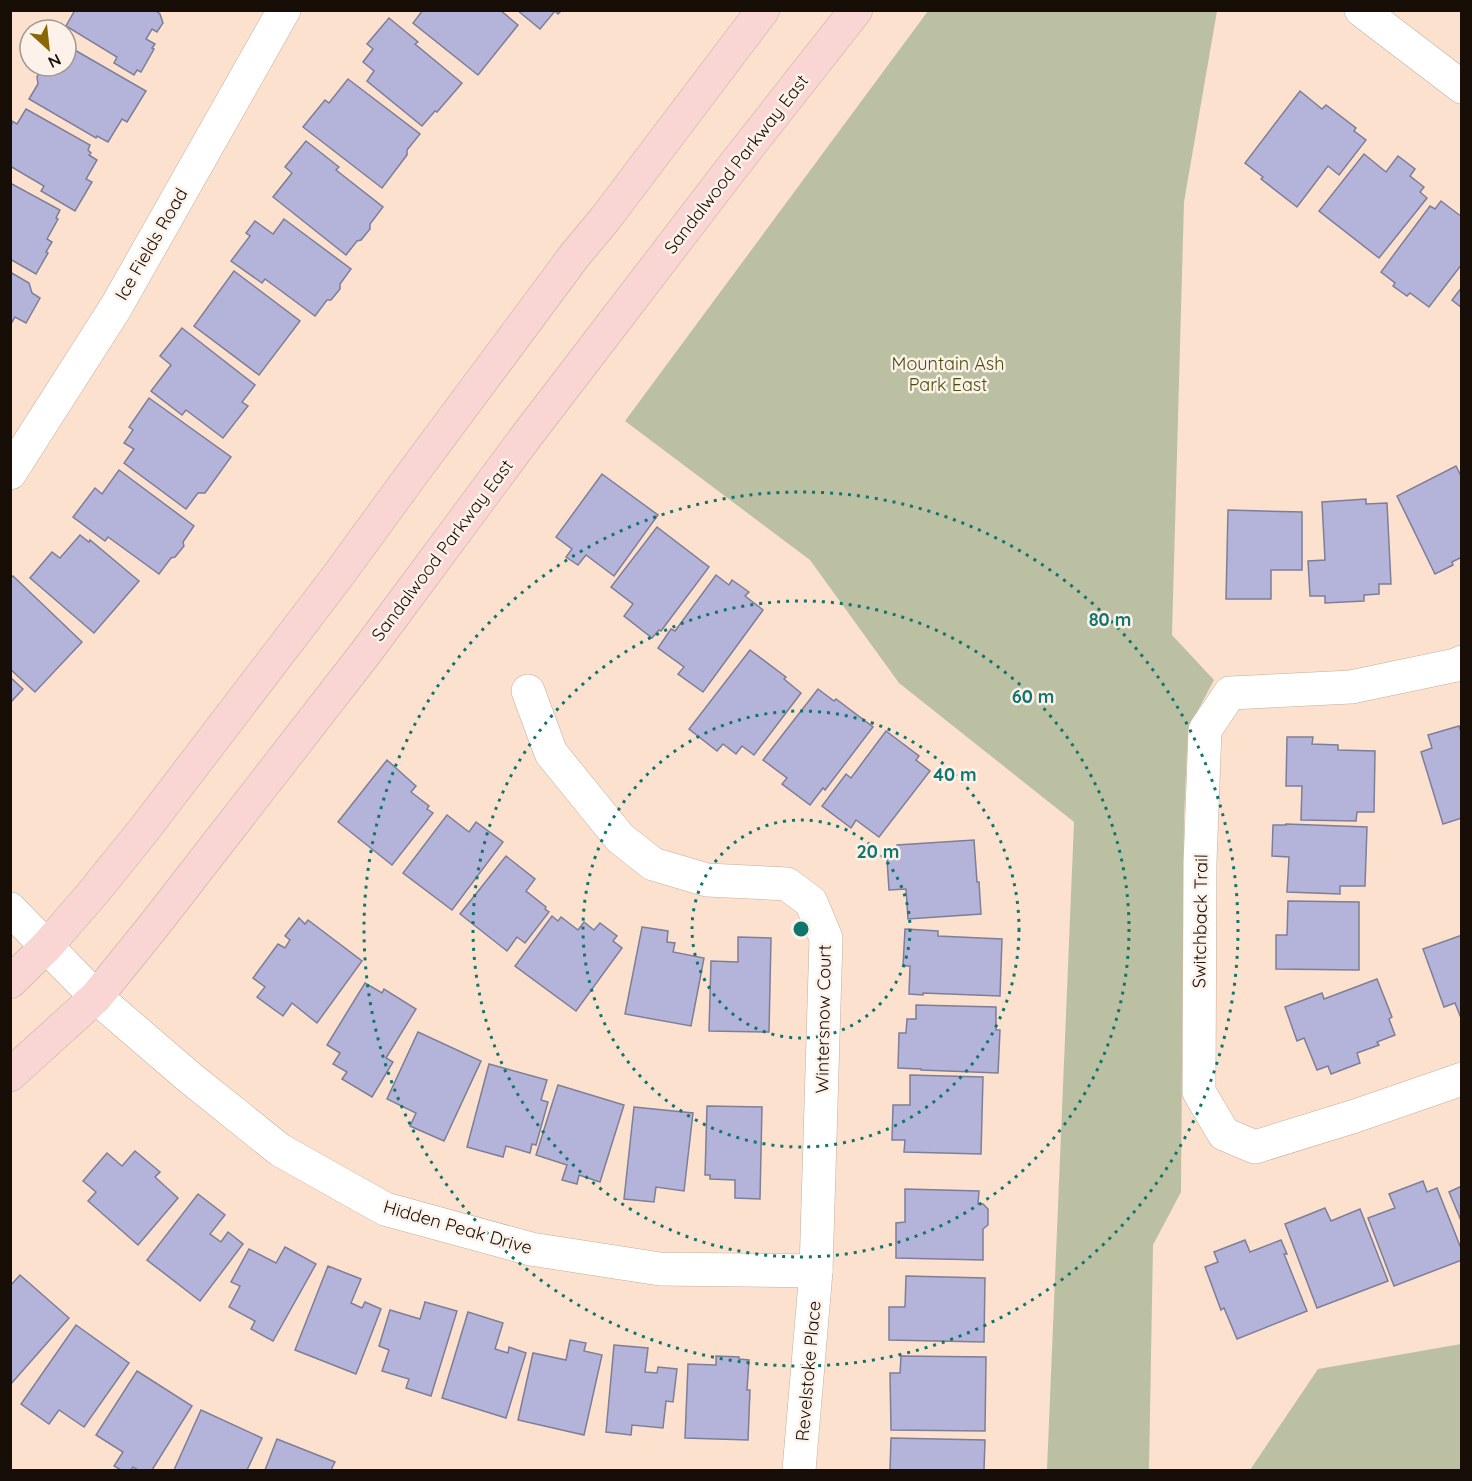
<svg xmlns="http://www.w3.org/2000/svg" width="1472" height="1481" font-family="Quicksand,sans-serif">
  <style>
    .green { fill: #bbc0a2 }
    .building { fill: #b4b4db; stroke: #7e7e98; stroke-width: 1.5 }
    .lines { fill: none; stroke-linecap: round; stroke-linejoin: round }
    .minor-casing { stroke: #c6ad9a; stroke-width: 34 }
    .tertiary-casing { stroke: #c6ad9a; stroke-width: 34 }
    .secondary-casing { stroke: #c6ad9a; stroke-width: 34 }
    .minor { stroke: #fff; stroke-width: 33 }
    .tertiary { stroke: #fff; stroke-width: 33 }
    .secondary { stroke: #f9d5d3; stroke-width: 33 }
    .ring { fill: none; stroke: #0f766e; stroke-width: 3; stroke-dasharray: 3 6 }
    .labels { text-anchor: middle; dominant-baseline: central; stroke-width: 5; stroke-linejoin: round; paint-order: stroke }
    .street-label { font-size: 18px; fill: #170e08; stroke: #fdf2ea }
    .park-label { font-size: 18px; fill: #494e0a; stroke: #fdf2ea }
    .centre { fill: #0f766e; stroke: #fdf2ea; stroke-width: 3 }
    .ring-label { font-size: 18px; text-anchor: middle; font-weight: bold; fill: #0f766e; stroke: #fdf2ea; stroke-width: 5; stroke-linejoin: round; paint-order: stroke }
  </style>
  <rect width="100%" height="100%" fill="#fce2ce"/>
  <g class="green">
    <polygon points="928,11 1217,11 1184,202 1172,635 1214,680 1188,729 1184,819 1181,1192 1153,1245 1149,1470 1047,1470 1074,822 899,683 810,560 625,421"/>
    <polygon points="1461,1344 1461,1470 1250,1470 1318,1369"/>
  </g>
  <g class="building">
    <polygon points="75,10 155,10 160,14 163,23 157,32 152,29 146,39 155,44 152,48 154,49 141,72 137,70 134,75 114,63 117,57 66,26"/>
    <polygon points="423,10 500,10 518,25 478,75 413,23"/>
    <polygon points="517,10 562,10 558,14 555,11 540,29"/>
    <polygon points="389,18 418,42 415,44 462,83 437,112 435,111 422,126 367,81 374,71 363,62 373,49 367,44"/>
    <polygon points="66,45 146,91 127,122 122,119 108,142 97,136 96,138 29,99 38,84 37,77 43,66 66,66"/>
    <polygon points="348,79 420,134 407,150 407,155 382,188 303,127 325,100 329,103"/>
    <polygon points="1300,91 1322,109 1326,105 1356,128 1354,131 1366,140 1339,175 1328,166 1297,207 1261,179 1263,177 1245,163"/>
    <polygon points="26,109 90,145 88,150 91,153 89,155 97,160 86,179 92,182 75,211 41,191 44,186 10,166 10,126 12,124 10,120 17,124"/>
    <polygon points="306,141 339,167 336,170 383,207 370,224 370,229 361,240 357,241 346,255 273,197 292,173 285,167"/>
    <polygon points="1364,154 1386,172 1398,156 1415,169 1410,176 1424,187 1420,192 1427,198 1379,258 1319,211"/>
    <polygon points="10,183 60,210 56,218 58,219 47,239 52,242 46,252 48,253 36,274 10,259"/>
    <polygon points="1441,201 1462,217 1462,264 1429,307 1410,293 1407,296 1393,286 1395,283 1381,272 1430,206 1435,209"/>
    <polygon points="284,219 351,269 340,284 340,289 331,300 327,300 315,316 265,279 262,283 231,261 250,236 246,233 255,221 273,234"/>
    <polygon points="234,271 300,321 259,375 194,326"/>
    <polygon points="10,272 29,283 32,293 40,298 26,323 15,317 11,324 10,323"/>
    <polygon points="1462,287 1462,308 1452,300"/>
    <polygon points="182,328 255,385 242,402 248,406 223,438 186,410 182,415 151,391 171,365 160,356"/>
    <polygon points="149,398 231,457 205,493 198,493 186,509 124,463 134,449 124,443 133,430 129,427"/>
    <polygon points="1456,466 1462,478 1462,557 1452,562 1453,565 1435,574 1397,496"/>
    <polygon points="119,470 194,526 183,542 184,546 175,557 171,558 159,574 108,537 105,541 73,517 95,488 102,494"/>
    <polygon points="602,474 658,515 614,576 586,555 578,565 566,557 572,549 556,537"/>
    <polygon points="1366,499 1366,504 1387,503 1391,584 1379,584 1379,594 1364,595 1364,601 1325,603 1325,596 1310,596 1308,561 1325,560 1322,502"/>
    <polygon points="1228,510 1302,512 1302,570 1271,570 1271,599 1226,599"/>
    <polygon points="657,527 709,567 661,631 659,630 652,638 624,616 633,604 611,587"/>
    <polygon points="80,535 89,542 90,540 139,581 94,633 30,578 52,552 60,558"/>
    <polygon points="716,575 729,585 732,580 749,592 745,596 763,610 703,692 678,674 684,667 658,648 671,629 675,631"/>
    <polygon points="13,576 82,642 35,692 10,669 10,578"/>
    <polygon points="750,650 786,677 784,679 801,693 754,755 742,746 736,754 723,744 717,751 689,729"/>
    <polygon points="10,677 23,689 10,703"/>
    <polygon points="818,689 834,701 836,699 873,727 825,790 823,788 810,805 782,784 787,778 763,760"/>
    <polygon points="1459,726 1462,734 1462,818 1443,824 1421,752 1432,748 1428,735"/>
    <polygon points="886,731 919,756 916,760 930,771 879,837 856,820 851,828 822,806 846,774 851,778"/>
    <polygon points="1287,737 1313,737 1312,744 1338,745 1338,750 1375,751 1374,812 1357,812 1356,821 1301,820 1302,786 1286,786"/>
    <polygon points="387,760 416,786 411,792 429,806 427,809 433,813 392,865 338,822"/>
    <polygon points="447,815 469,832 476,822 503,842 452,910 403,873"/>
    <polygon points="1286,824 1367,827 1365,886 1340,886 1340,894 1287,892 1289,857 1272,856 1273,825 1286,825"/>
    <polygon points="974,840 977,882 979,882 981,914 908,919 906,889 889,890 887,859 898,858 897,845"/>
    <polygon points="506,856 535,879 526,891 546,907 545,909 549,912 525,943 517,937 507,951 460,914"/>
    <polygon points="1288,901 1359,902 1359,970 1276,969 1276,935 1287,935"/>
    <polygon points="552,916 558,921 561,917 578,930 584,922 594,930 600,923 617,936 613,941 622,948 576,1011 515,966"/>
    <polygon points="299,918 305,924 308,920 362,961 317,1023 292,1003 283,1016 257,997 265,987 253,978 278,944 285,948 290,940 285,936"/>
    <polygon points="642,927 668,931 667,942 675,943 673,952 704,958 691,1026 625,1014"/>
    <polygon points="905,929 938,931 938,936 1002,939 1000,996 923,993 923,995 909,994 910,966 903,966"/>
    <polygon points="1462,935 1462,1018 1461,1018 1455,1003 1444,1007 1423,949"/>
    <polygon points="738,937 771,938 769,1032 709,1031 711,961 738,962"/>
    <polygon points="1377,979 1392,1017 1389,1019 1395,1035 1377,1042 1379,1045 1357,1053 1360,1063 1331,1074 1328,1066 1317,1070 1304,1038 1297,1041 1285,1007 1322,993 1324,999"/>
    <polygon points="365,983 382,993 384,989 416,1009 386,1058 393,1062 372,1097 342,1079 347,1072 333,1064 340,1053 327,1045"/>
    <polygon points="916,1005 996,1007 996,1030 1000,1030 998,1073 921,1070 921,1069 898,1068 899,1033 906,1033 907,1019 916,1019"/>
    <polygon points="418,1032 481,1061 444,1141 410,1126 416,1113 387,1099"/>
    <polygon points="489,1064 547,1080 541,1100 548,1102 536,1145 532,1144 530,1153 506,1146 503,1157 467,1147"/>
    <polygon points="910,1075 983,1077 981,1154 904,1152 905,1140 892,1140 893,1105 910,1105"/>
    <polygon points="558,1085 624,1105 600,1182 579,1175 577,1184 562,1180 567,1165 536,1155"/>
    <polygon points="707,1106 762,1107 760,1199 735,1198 735,1180 710,1179 710,1175 705,1175"/>
    <polygon points="634,1107 693,1113 684,1191 656,1187 654,1202 624,1199"/>
    <polygon points="135,1151 160,1172 155,1177 178,1198 138,1245 88,1201 96,1192 83,1181 107,1153 122,1166"/>
    <polygon points="1423,1181 1427,1192 1437,1188 1462,1251 1462,1260 1394,1286 1368,1218 1395,1208 1389,1194"/>
    <polygon points="1462,1186 1462,1223 1449,1192"/>
    <polygon points="905,1189 979,1191 978,1204 983,1204 988,1209 988,1225 983,1229 983,1260 896,1258 896,1223 905,1222"/>
    <polygon points="198,1194 225,1215 210,1234 221,1242 228,1232 243,1244 200,1301 147,1260"/>
    <polygon points="1325,1208 1331,1221 1360,1209 1388,1281 1317,1308 1285,1224"/>
    <polygon points="1245,1240 1250,1252 1281,1240 1287,1254 1284,1254 1307,1311 1237,1339 1224,1308 1221,1310 1205,1267 1218,1262 1214,1252"/>
    <polygon points="285,1247 316,1264 273,1341 251,1329 255,1321 229,1307 240,1286 231,1282 249,1249 276,1263"/>
    <polygon points="328,1266 361,1279 351,1303 362,1308 365,1302 381,1309 356,1374 295,1350"/>
    <polygon points="20,1275 69,1318 10,1385 10,1286"/>
    <polygon points="906,1276 985,1278 984,1342 889,1340 889,1307 905,1307"/>
    <polygon points="425,1302 457,1311 431,1396 406,1388 409,1379 382,1371 389,1350 379,1346 390,1310 420,1319"/>
    <polygon points="468,1312 503,1323 495,1349 508,1353 509,1347 526,1353 506,1418 442,1398"/>
    <polygon points="76,1325 129,1363 84,1427 59,1410 49,1424 21,1404"/>
    <polygon points="570,1340 586,1343 584,1351 602,1355 584,1435 518,1420 533,1353 566,1360"/>
    <polygon points="614,1345 648,1348 645,1372 657,1373 658,1367 677,1369 673,1402 666,1401 663,1428 632,1425 631,1435 606,1432"/>
    <polygon points="716,1356 739,1357 739,1359 749,1360 747,1390 750,1390 748,1440 685,1438 688,1364 716,1365"/>
    <polygon points="901,1356 986,1357 985,1431 891,1430 890,1373 900,1373"/>
    <polygon points="137,1371 192,1406 152,1470 138,1470 133,1467 131,1470 121,1470 114,1466 123,1452 96,1435"/>
    <polygon points="201,1410 262,1438 247,1470 174,1470"/>
    <polygon points="891,1438 985,1440 984,1470 890,1470"/>
    <polygon points="277,1439 335,1462 331,1470 265,1470"/>
  </g>
  <g class="lines">
    <g class="minor-casing">
      <g id="minor">
        <polyline points="10,473 116,307 284,10"/>
        <polyline points="1462,662 1456,665 1351,687 1230,693 1205,730 1200,863 1199,1092 1224,1134 1255,1147 1355,1116 1462,1079"/>
        <polyline points="528,691 551,753 620,838 653,864 707,880 787,884 811,902 826,938 816,1271 799,1470"/>
        <polyline points="10,909 96,997 189,1077 280,1150 385,1209 531,1249 660,1269 816,1271"/>
      </g>
    </g>
    <g class="tertiary-casing">
      <polyline id="tertiary" points="1361,10 1462,87"/>
    </g>
    <g class="secondary-casing">
      <g id="secondary">
        <polyline points="10,982 47,946 92,894 143,831 337,577 410,477 575,255 605,219 763,10"/>
        <polyline points="10,1075 96,997 155,924 367,651 525,438 731,169 856,10"/>
      </g>
    </g>
    <use href="#minor" class="minor"/>
    <use href="#tertiary" class="tertiary"/>
    <use href="#secondary" class="secondary"/>
  </g>
  <g class="ring">
    <circle cx="801" cy="929" r="109"/>
    <circle cx="801" cy="929" r="218"/>
    <circle cx="801" cy="929" r="328"/>
    <circle cx="801" cy="929" r="437"/>
  </g>
  <g class="labels">
    <g class="street-label">
      <text transform="translate(736 164) rotate(-52)">Sandalwood Parkway East</text>
      <text transform="translate(151 244) rotate(-60)">Ice Fields Road</text>
      <text transform="translate(442 550) rotate(-53)">Sandalwood Parkway East</text>
      <text transform="translate(1200 921) rotate(-89)">Switchback Trail</text>
      <text transform="translate(823 1019) rotate(-89)">Wintersnow Court</text>
      <text transform="translate(458 1227) rotate(16)">Hidden Peak Drive</text>
      <text transform="translate(808 1371) rotate(-85)">Revelstoke Place</text>
    </g>
    <g class="park-label">
      <text x="948" y="363">Mountain Ash<tspan x="948" dy="21">Park East</tspan></text>
    </g>
  </g>
  <circle cx="801" cy="929" r="9" class="centre"/>
  <g class="ring-label">
    <text x="1110" y="626">80 m</text>
    <text x="1033" y="703">60 m</text>
    <text x="955" y="781">40 m</text>
    <text x="878" y="858">20 m</text>
  </g>
  <rect width="1472" height="1481" fill="none" stroke="#170e08" stroke-width="24"/>
  <g transform="translate(48 48) rotate(153)"><circle r="28" fill="#fdf2ea" stroke="#a19790" stroke-width="1.5"/>
  <path d="M0-4.5L10 22L0 15L-10 22Z" fill="#896705"/>
  <text y="-9" font-size="16" font-weight="bold" text-anchor="middle" fill="#170e08">N</text>
  </g>
</svg>
